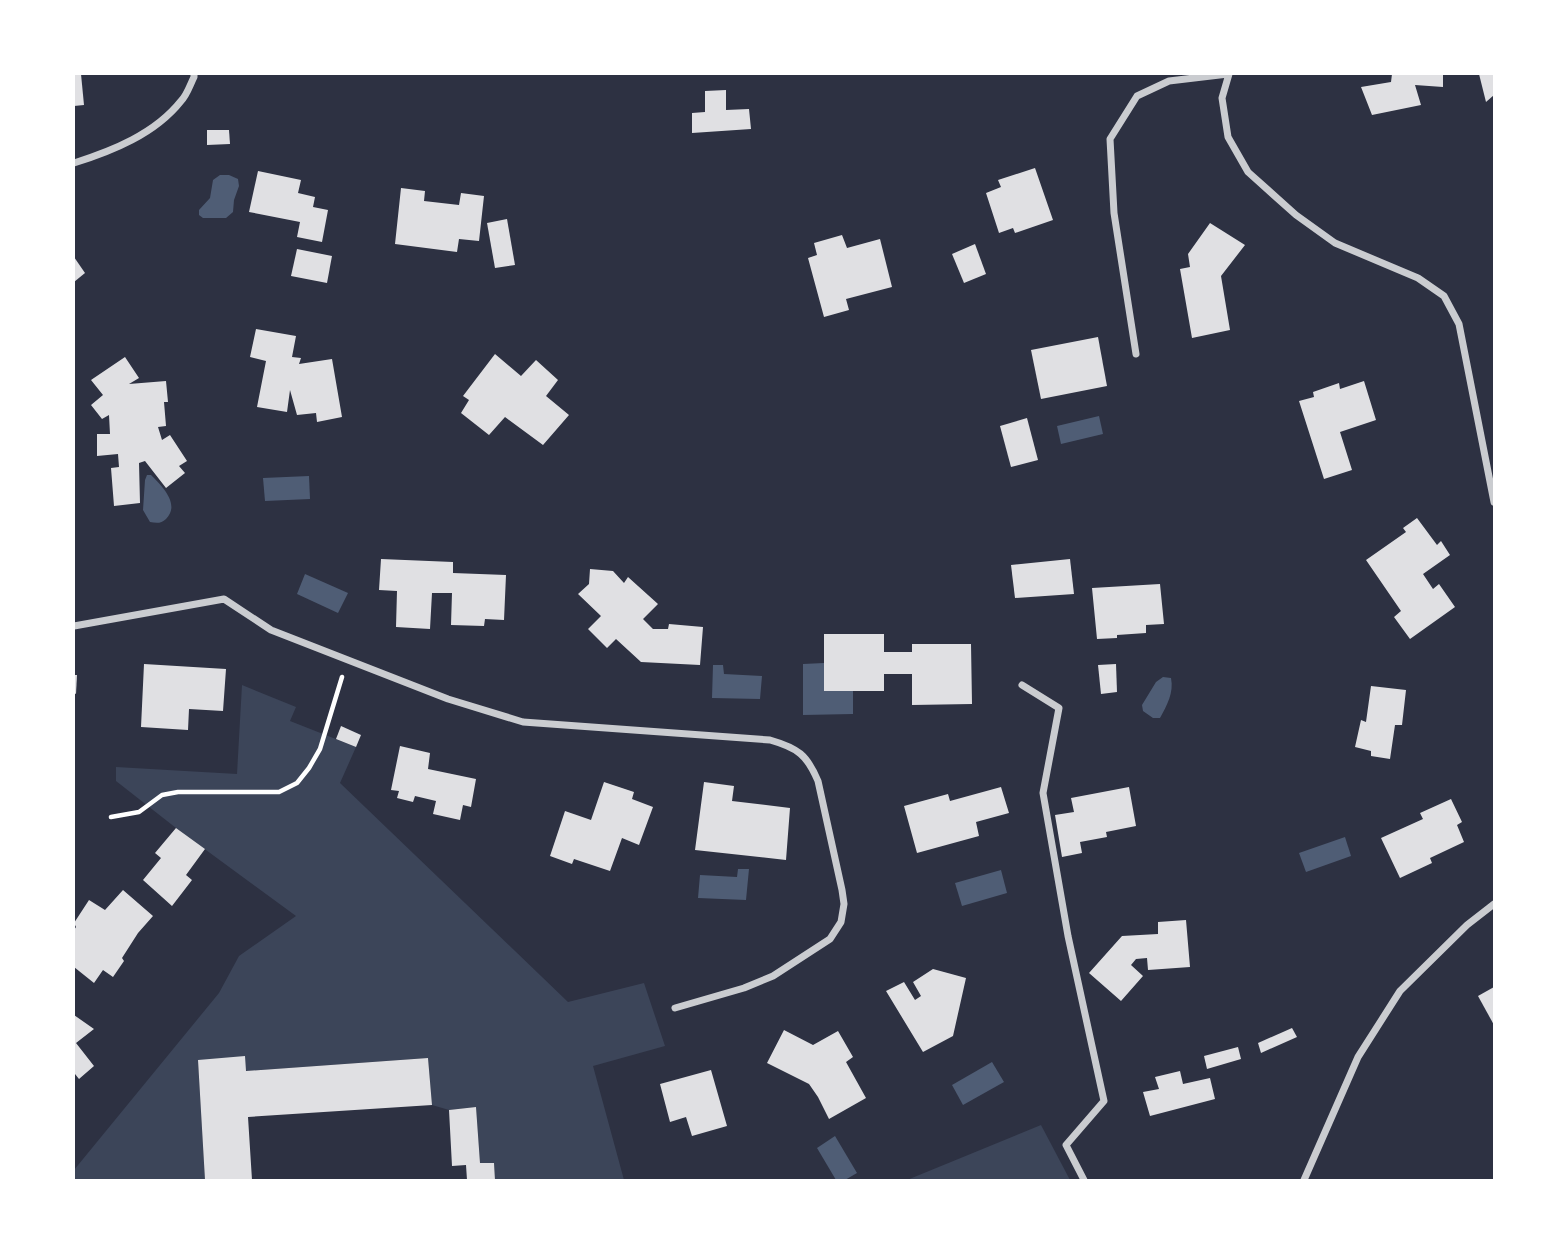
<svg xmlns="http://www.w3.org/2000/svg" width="1568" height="1254" font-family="Mulish,sans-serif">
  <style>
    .green { fill: #3c4559 }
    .water { fill: #4f5d75 }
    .building { fill: #e0e0e3 }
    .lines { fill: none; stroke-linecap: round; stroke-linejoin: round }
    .path { stroke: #fff; stroke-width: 4.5 }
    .minor { stroke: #caccd0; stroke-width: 7 }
  </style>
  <rect width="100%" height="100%" fill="#2d3142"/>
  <g class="green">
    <polygon points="242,685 296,707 290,721 356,747 340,783 568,1002 644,983 665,1046 593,1066 624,1180 495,1180 494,1163 480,1163 476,1107 449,1110 432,1105 428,1058 246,1071 198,1060 205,1180 74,1180 74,1170 219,993 239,956 296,916 176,828 116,781 116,767 237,774"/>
    <polygon points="1041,1125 1070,1180 907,1180"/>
  </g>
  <g class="water">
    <polygon points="220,175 229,175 238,179 239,186 234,200 233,212 226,218 203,218 199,215 199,210 210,198 213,180"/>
    <polygon points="1099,416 1103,434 1061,444 1057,426"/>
    <path d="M147,475H151C161,485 181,504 166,519C161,524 156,523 150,522L143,510L145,480Z"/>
    <polygon points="309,476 310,499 265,501 263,478"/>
    <polygon points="305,574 348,593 338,613 297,594"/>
    <polygon points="824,663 824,691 853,691 853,714 803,715 803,664"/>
    <polygon points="713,665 723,665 724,674 762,676 760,699 712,698"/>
    <path d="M1163,677L1171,678C1174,693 1167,705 1160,718H1153L1143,711L1142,705L1156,682Z"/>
    <polygon points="1345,837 1351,856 1306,872 1299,853"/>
    <polygon points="738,869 749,869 746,900 698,898 700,875 737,877"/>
    <polygon points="1001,870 1007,893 962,906 955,883"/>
    <polygon points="992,1062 1004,1082 963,1105 952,1085"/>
    <polygon points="835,1136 857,1173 845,1180 836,1180 817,1148"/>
  </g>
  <g class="building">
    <polygon points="74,74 81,74 84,105 74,106"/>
    <polygon points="1392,74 1443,74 1443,87 1415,85 1421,105 1372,115 1361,87 1391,82"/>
    <polygon points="1479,74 1494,74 1494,95 1486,102"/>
    <polygon points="726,90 726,110 749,109 751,129 692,133 692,113 705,112 705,91"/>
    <polygon points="207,130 229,130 230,144 207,145"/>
    <polygon points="1035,168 1053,220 1015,233 1013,228 999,233 986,193 1001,187 998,180"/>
    <polygon points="258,171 301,180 298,193 315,197 313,207 328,210 322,242 297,237 300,222 249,212"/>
    <polygon points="401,188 425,191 424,201 459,205 461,193 484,196 479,241 459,239 457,252 395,244"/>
    <polygon points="507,219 515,265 495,268 487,223"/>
    <polygon points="1210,223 1245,245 1221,276 1230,330 1192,338 1180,269 1190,267 1188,254"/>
    <polygon points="842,235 847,248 880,239 892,287 846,299 849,310 824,317 808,258 817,255 814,243"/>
    <polygon points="975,244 986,274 964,283 952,254"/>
    <polygon points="297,249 332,256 327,283 291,276"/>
    <polygon points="74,257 85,273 74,282"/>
    <polygon points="256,329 296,336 292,357 301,358 299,364 332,359 342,417 317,422 316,413 297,415 290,390 287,412 257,407 266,361 250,357"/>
    <polygon points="1098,337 1107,386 1041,399 1031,350"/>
    <polygon points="495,354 521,376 536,360 558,380 546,396 569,415 543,445 505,417 489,435 461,413 469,400 463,396"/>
    <polygon points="125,357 139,378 129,384 166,381 168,402 164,402 166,426 158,427 162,440 170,435 187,461 179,466 185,473 166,488 145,461 139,463 140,503 114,506 111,468 119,467 118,454 97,456 97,434 110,434 109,415 102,419 91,405 103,395 91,380"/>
    <polygon points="1364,381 1376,420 1340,432 1352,470 1324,479 1299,401 1314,397 1313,392 1339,383 1340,389"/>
    <polygon points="1027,418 1038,460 1011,467 1000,426"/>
    <polygon points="1417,518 1437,545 1441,541 1450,555 1423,574 1433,589 1439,584 1455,607 1410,639 1394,617 1401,611 1366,560 1406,532 1403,528"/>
    <polygon points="381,559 453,562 453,573 506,575 504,620 485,619 484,626 451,625 452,593 432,593 430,629 396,627 397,591 379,590"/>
    <polygon points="1070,559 1074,594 1015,598 1011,565"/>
    <polygon points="590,569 613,571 624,583 628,577 658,604 643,619 653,629 668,629 669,624 703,627 700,665 641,662 616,639 607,648 588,629 601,616 578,594 589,584"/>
    <polygon points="1160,584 1164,624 1146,625 1146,633 1117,635 1117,638 1097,639 1092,588"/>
    <polygon points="824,634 884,634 884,652 912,652 912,644 971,644 972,704 912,705 912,674 884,674 884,691 824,691"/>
    <polygon points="144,664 226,669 223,711 189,709 188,730 141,727"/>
    <polygon points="1116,664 1117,692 1101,694 1098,665"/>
    <polygon points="74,675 77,675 76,694 74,693"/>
    <polygon points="1371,686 1406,690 1402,725 1395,725 1390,759 1371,756 1371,751 1355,747 1361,720 1366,722"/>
    <polygon points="341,726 361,735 356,747 336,739"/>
    <polygon points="400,746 430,753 428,769 476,779 471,807 463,805 460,820 433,814 436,801 415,796 413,802 397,798 399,791 391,790"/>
    <polygon points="604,782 634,792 632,799 653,807 639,845 622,838 610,871 574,859 572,864 550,856 565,811 591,820"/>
    <polygon points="704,782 734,786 732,801 790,808 786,860 695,850"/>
    <polygon points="1001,787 1009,813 976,822 979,836 917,853 904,806 948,794 950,801"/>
    <polygon points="1129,787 1136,826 1106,832 1107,837 1080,842 1082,853 1062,857 1055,815 1074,812 1071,798"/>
    <polygon points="1451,799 1462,822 1457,825 1464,842 1430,858 1432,863 1400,878 1381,838 1423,819 1420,813"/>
    <polygon points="176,828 205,849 186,875 192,880 172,906 143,880 161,858 155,853"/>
    <polygon points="123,890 153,916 138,933 122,958 124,961 113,977 103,970 94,983 74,967 74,930 76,927 74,923 89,900 105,910"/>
    <polygon points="1186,920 1190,967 1148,970 1147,958 1136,959 1131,965 1143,976 1121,1001 1089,973 1122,936 1158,934 1158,922"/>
    <polygon points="933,969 966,978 953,1036 923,1052 886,991 904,982 915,1000 921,996 913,982"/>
    <polygon points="1494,987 1494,1025 1478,996"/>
    <polygon points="74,1015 94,1029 76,1043 94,1066 79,1079 75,1074 74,1075"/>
    <polygon points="1292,1028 1297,1037 1261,1053 1258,1043"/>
    <polygon points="784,1030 813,1045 838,1031 853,1057 846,1062 866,1098 829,1119 818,1097 809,1084 767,1063"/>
    <polygon points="1238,1047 1241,1059 1207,1069 1204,1056"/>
    <polygon points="245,1056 246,1071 428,1058 432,1105 248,1117 252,1180 205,1180 198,1060"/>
    <polygon points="711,1070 727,1126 692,1136 686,1117 670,1122 660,1084"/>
    <polygon points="1180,1071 1183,1084 1210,1078 1215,1099 1150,1116 1143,1092 1159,1089 1155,1077"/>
    <polygon points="476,1107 480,1163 494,1163 495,1180 467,1180 466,1165 452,1166 449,1110"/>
  </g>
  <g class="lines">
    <polyline class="path" points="111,817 139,812 162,795 178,792 279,792 297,783 309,768 320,749 342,677"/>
    <g class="minor">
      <polyline points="1229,74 1222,98 1228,137 1248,172 1296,215 1335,243 1418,278 1444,296 1459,324 1494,502"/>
      <path d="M74,163C112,151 155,134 181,101C187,95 190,85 194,77V74"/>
      <polyline points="1136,354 1114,213 1110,139 1137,96 1169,81 1228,74"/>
      <path d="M74,626L224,599L271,630L448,699L523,722L770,740C798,748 807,755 818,781L842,890L844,904L841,922L830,939L773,976L744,988L675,1008"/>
      <polyline points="1022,685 1059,708 1043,793 1068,936 1104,1101 1066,1145 1084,1180"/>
      <polyline points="1304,1180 1358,1057 1400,991 1467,925 1494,904"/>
    </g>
  </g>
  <rect width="1568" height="1254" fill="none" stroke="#ffffff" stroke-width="150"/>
</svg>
